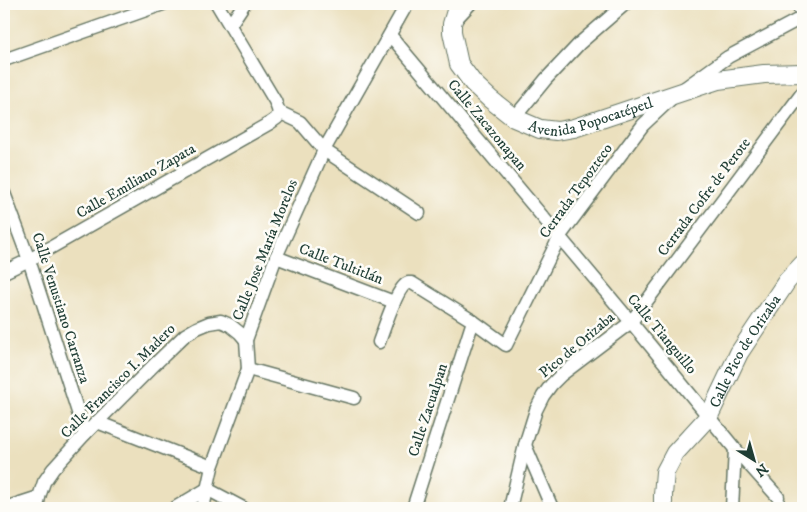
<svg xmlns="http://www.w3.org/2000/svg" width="807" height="512" font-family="'IM FELL DW Pica',serif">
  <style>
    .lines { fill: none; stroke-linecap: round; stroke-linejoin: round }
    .lane-casing { stroke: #667664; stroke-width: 9 }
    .street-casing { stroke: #667664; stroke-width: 15 }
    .secondary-casing { stroke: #667664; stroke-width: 20 }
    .lane { stroke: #fff; stroke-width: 6 }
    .street { stroke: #fff; stroke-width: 12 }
    .secondary { stroke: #fff; stroke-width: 18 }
    .labels { text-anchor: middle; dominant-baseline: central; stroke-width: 5; stroke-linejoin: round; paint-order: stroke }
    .street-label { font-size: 15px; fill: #1f3d34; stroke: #fdfcf7 }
  </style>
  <rect width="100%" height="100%" fill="#fdfcf7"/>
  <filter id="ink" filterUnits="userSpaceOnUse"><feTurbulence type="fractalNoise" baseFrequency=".02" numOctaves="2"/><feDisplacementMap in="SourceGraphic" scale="10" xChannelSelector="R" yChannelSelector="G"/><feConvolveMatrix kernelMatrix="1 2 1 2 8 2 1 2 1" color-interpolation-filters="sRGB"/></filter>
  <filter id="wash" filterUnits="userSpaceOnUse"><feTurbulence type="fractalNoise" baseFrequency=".0096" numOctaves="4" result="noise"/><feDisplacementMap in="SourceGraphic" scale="20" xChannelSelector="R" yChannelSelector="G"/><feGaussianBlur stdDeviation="1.12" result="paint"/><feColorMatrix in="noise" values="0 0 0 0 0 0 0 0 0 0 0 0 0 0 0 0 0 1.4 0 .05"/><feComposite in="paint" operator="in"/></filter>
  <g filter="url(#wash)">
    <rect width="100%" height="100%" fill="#ebe0be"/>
  </g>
  <g filter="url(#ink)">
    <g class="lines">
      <g class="lane-casing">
        <polyline id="lane" points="794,4 801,18"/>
      </g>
      <g class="street-casing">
        <g id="street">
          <polyline points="217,4 275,101 279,112"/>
          <polyline points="455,20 470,4"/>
          <polyline points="230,25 244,4"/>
          <polyline points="390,35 631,322 735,449 778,497"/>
          <polyline points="4,60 163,4"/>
          <polyline points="279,112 300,122 324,150 419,213"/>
          <polyline points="514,118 546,79 580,43 625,4"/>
          <polyline points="4,193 29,260 85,434"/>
          <polyline points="276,257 394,302"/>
          <polyline points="4,272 29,260 270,123 277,118 279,112"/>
          <path d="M379,342C383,332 397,286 408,283C409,283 410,283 412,283L473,321L506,345L560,236L643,125L675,95L728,57L803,17"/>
          <polyline points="248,369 354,398"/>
          <polyline points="97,422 212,467"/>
          <polyline points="525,445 552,508"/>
          <polyline points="207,489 243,508"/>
          <polyline points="5,508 39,497"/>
          <polyline points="37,508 39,497 44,482 53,469 85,434 153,366 185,335 197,328 209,323 221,321 230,325 240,333 246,340"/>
          <polyline points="175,508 207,489"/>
          <polyline points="203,508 212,467 248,369 246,340 276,257 324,150 407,4"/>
          <polyline points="413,508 473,321"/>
          <polyline points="510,508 525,445 536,410 543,396 551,385 561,375 631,322 803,92"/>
          <polyline points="732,508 735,449"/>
        </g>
      </g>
      <g class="secondary-casing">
        <g id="secondary">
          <path id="s1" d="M458,4L452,24V32L459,64L473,83L490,99L514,118L540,129L557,131L574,128L718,80L764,74L803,73"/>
          <path id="s2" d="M663,508V495L665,472L675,453L709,416L739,353L787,281L803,264"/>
        </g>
      </g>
      <use href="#lane" class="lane"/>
      <use href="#street" class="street"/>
      <use href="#secondary" class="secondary"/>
    </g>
  </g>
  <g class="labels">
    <g class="street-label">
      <text stroke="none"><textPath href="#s1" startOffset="220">Avenida Popocatépetl</textPath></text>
      <text transform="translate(487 125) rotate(50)">Calle Zacazonapan</text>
      <text transform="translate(136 181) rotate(-30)">Calle Emiliano Zapata</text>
      <text transform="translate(576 191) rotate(-54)">Cerrada Tepozteco</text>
      <text transform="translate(704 197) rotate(-53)">Cerrada Cofre de Perote</text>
      <text transform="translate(265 250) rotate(-68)">Calle Jose María Morelos</text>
      <text transform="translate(341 264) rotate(21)">Calle Tultitlán</text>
      <text transform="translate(61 308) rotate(72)">Calle Venustiano Carranza</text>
      <text transform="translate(662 334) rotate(50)">Calle Tianguillo</text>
      <text transform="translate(577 345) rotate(-40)">Pico de Orizaba</text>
      <text stroke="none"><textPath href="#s2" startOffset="182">Calle Pico de Orizaba</textPath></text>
      <text transform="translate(118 381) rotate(-45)">Calle Francisco I. Madero</text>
      <text transform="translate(428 410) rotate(-72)">Calle Zacualpan</text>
    </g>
  </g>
  <rect width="807" height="512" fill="none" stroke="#fdfcf7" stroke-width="20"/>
  <g transform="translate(754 460) rotate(143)" stroke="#fdfcf7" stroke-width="4" paint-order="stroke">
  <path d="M0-4L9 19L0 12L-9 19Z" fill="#1f3d34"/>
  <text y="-8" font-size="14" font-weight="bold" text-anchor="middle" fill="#1f3d34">N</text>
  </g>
</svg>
